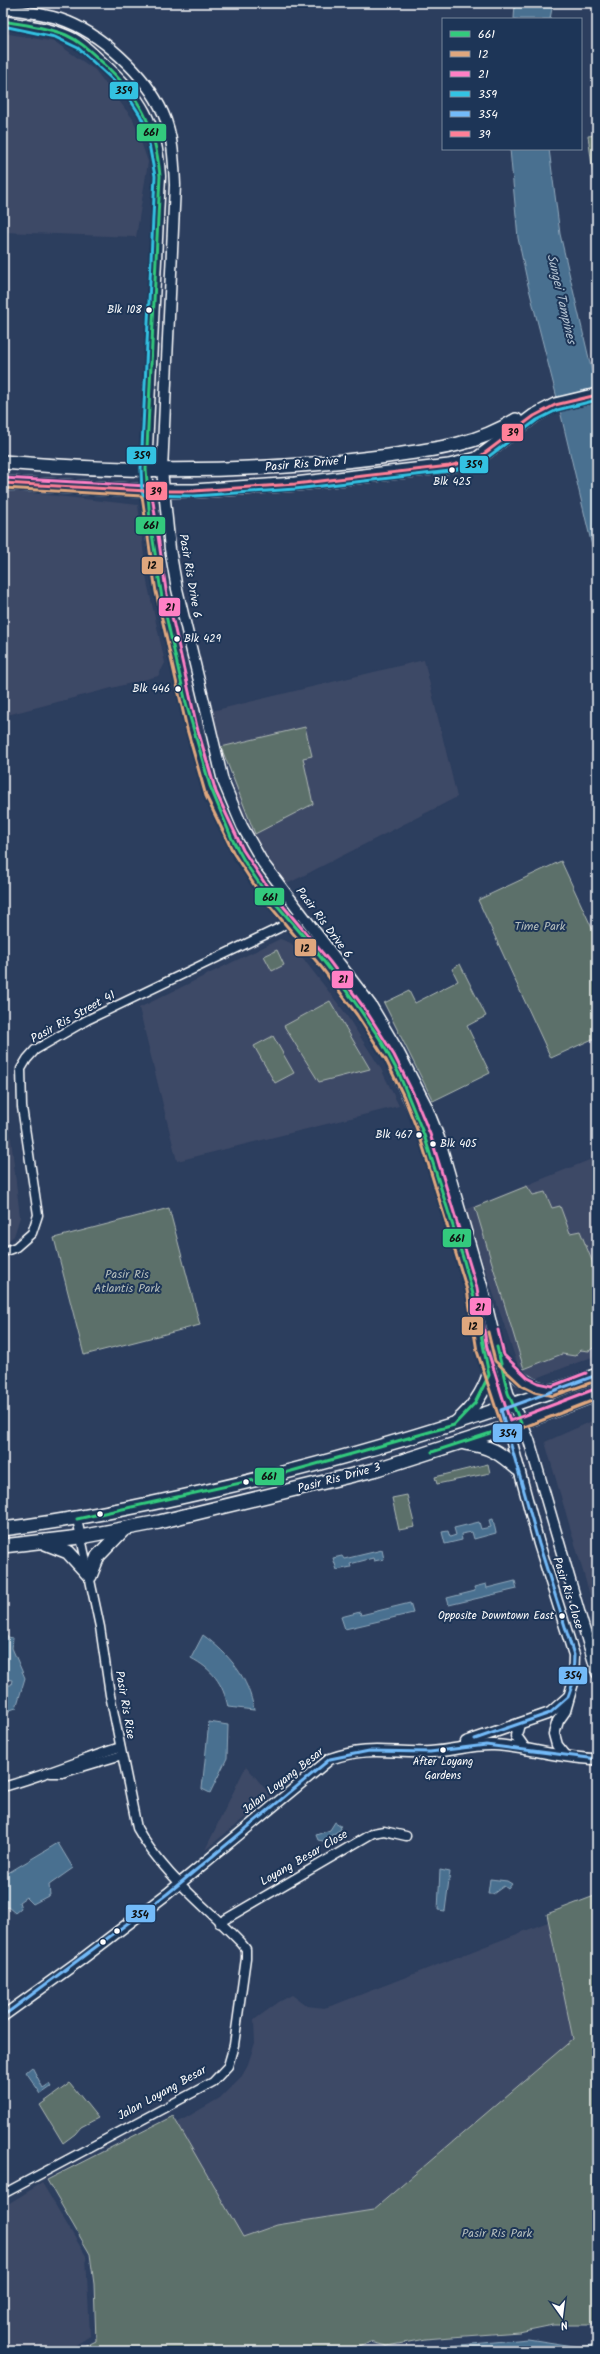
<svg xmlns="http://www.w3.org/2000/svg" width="600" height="2354" font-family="Kalam,sans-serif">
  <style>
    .built { fill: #3e4966 }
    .green { fill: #5c706b; stroke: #aeb8b5 }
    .water { fill: #486f90; stroke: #91a9bc }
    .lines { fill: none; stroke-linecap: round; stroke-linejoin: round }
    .minor-casing { stroke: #fff; stroke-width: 11 }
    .tertiary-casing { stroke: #fff; stroke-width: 13 }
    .primary-casing { stroke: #fff; stroke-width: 16 }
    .minor { stroke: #1d3557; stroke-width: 8 }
    .tertiary { stroke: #1d3557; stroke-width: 10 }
    .primary { stroke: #1d3557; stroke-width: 13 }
    .bus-1-casing { stroke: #1d3557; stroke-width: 6 }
    .bus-2-casing { stroke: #1d3557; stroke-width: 6 }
    .bus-3-casing { stroke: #1d3557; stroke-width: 6 }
    .bus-4-casing { stroke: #1d3557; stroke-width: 6 }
    .bus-5-casing { stroke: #1d3557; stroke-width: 6 }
    .bus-6-casing { stroke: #1d3557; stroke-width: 6 }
    .bus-1 { stroke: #33ca7d; stroke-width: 3 }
    .bus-2 { stroke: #dfa77e; stroke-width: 3 }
    .bus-3 { stroke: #ff80c5; stroke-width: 3 }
    .bus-4 { stroke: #33c2e2; stroke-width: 3 }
    .bus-5 { stroke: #73baf8; stroke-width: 3 }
    .bus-6 { stroke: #ff8098; stroke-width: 3 }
    .bus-dot { fill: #fff; stroke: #1d3557; stroke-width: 1.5 }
    .labels { text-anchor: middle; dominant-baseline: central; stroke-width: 4; stroke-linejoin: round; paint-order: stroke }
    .bus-label { font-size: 11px; fill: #fff; stroke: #1d3557; text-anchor: end }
    .street-label { font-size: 12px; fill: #fff; stroke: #1d3557 }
    .park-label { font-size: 12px; fill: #b6bfbc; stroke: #1d3557 }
    .water-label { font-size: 13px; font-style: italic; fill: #b6c5d3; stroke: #1d3557 }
    .line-badge { stroke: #1d3557; stroke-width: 1.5 }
    .pale-badge-label { font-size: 11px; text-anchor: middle; font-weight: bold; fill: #111 }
  </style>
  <rect width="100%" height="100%" fill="#2c3e5e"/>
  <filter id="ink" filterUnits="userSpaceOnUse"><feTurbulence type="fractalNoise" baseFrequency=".025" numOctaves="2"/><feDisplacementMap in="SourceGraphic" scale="8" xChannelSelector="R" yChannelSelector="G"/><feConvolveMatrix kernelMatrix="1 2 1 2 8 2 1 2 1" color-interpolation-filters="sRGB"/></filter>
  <g filter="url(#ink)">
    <g class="built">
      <polygon points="3,33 55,42 95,70 133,119 148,162 136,237 3,232"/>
      <polygon points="3,490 138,505 147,582 165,663 158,676 3,716"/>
      <polygon points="424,660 457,797 285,885 242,815 212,711"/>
      <polygon points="280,939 291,943 343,1010 381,1069 399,1106 177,1161 139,1008"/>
      <polygon points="3,1070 20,1217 14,1236 3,1245"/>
      <polygon points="597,1157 597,1355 524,1383 465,1210"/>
      <polygon points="597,1419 597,1619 545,1442"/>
      <polygon points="246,1766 271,1796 205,1850 208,1844"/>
      <polygon points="548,1922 573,2039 373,2210 277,2225 243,2237 177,2123 220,2098 242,2076 247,2067 255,2043 254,2020 279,2002 292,1995 307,2006 324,2008 334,2005"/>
      <polygon points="42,2183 86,2256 90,2336 66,2351 3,2351 3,2207"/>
    </g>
    <g class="green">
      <polygon points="597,135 597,202 588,136"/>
      <polygon points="305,727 312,756 303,758 313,804 255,834 221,747"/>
      <polygon points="561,861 597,939 597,1037 551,1058 478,900"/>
      <polygon points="277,950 284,965 272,971 264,956"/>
      <polygon points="460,964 486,1016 467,1026 490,1073 433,1101 384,1003 409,991 415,1003 458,981 452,969"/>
      <polygon points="330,1001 370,1069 319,1082 284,1026"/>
      <polygon points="273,1036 294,1073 275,1083 254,1046"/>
      <polygon points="527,1186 533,1195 545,1192 552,1208 560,1206 570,1233 580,1231 597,1273 597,1345 589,1351 580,1350 575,1356 562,1354 524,1369 475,1207"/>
      <polygon points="169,1208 200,1325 84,1355 54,1238"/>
      <polygon points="488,1464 490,1473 437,1484 435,1477"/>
      <polygon points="407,1495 415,1527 399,1530 392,1498"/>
      <polygon points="597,1895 597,2325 553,2325 519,2332 425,2339 387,2346 370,2342 358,2348 360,2351 76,2351 96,2341 94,2284 90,2254 47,2180 173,2116 243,2237 277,2225 373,2210 573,2039 547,1914"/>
      <polygon points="70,2083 98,2118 81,2127 75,2134 63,2143 40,2105"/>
    </g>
    <g class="water">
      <polygon points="515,3 553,3 550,19 514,19"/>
      <polygon points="510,149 549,149 560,234 597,393 597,567 557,398 528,285 518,238"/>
      <polygon points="493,1519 496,1533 474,1539 472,1532 461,1534 462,1540 445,1544 442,1532 448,1531 450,1537 456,1535 454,1528 479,1522 481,1529 491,1527 489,1520"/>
      <polygon points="382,1550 384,1559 374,1561 373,1558 350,1564 351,1567 337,1570 333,1558 342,1556 344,1559"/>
      <polygon points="515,1581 517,1589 449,1605 447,1598 475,1591 474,1587 486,1584 487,1588"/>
      <polygon points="410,1603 413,1613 345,1629 341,1617 360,1612 361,1615"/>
      <path d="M203,1635C229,1654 249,1678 254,1710L228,1707C223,1683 212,1669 191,1658Z"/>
      <polygon points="3,1636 13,1638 12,1648 25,1678 16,1708 10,1710 5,1716 3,1715 3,1685 11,1685 12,1680 7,1679 3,1662"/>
      <polygon points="209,1722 228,1725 227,1758 210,1793 202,1789"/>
      <polygon points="335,1822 340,1825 341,1829 323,1841 318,1840 316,1835 330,1830"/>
      <polygon points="58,1843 73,1868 49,1885 50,1895 33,1904 26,1897 19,1902 21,1908 15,1913 8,1907 3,1910 3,1876"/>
      <polygon points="440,1870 450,1872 445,1911 438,1910"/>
      <polygon points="490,1879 507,1881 512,1884 508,1889 504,1886 493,1894 488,1894"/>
      <polygon points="32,2067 43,2088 49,2084 51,2087 41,2094 26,2072"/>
      <polygon points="528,2339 580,2347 597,2344 597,2351 394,2351"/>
    </g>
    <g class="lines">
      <g class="minor-casing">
        <g id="minor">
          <polyline points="3,1252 16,1247 32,1233 38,1215 22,1107 21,1069 27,1059 35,1050 87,1020 279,928 300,914"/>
          <polyline points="51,1773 62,1773 122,1755"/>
          <path d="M3,1787C43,1776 80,1760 120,1747"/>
          <polyline points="219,1923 373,1833 384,1831 406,1836"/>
          <path d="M3,2194L213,2082L228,2066L234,2045L246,1958V1949L242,1944C206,1906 163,1875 137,1828L110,1695L100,1627L77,1519"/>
        </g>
      </g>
      <g class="tertiary-casing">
        <g id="tertiary">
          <path d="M3,8C21,11 42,13 60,19C100,32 146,75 163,113C173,135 174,162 175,185L162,470L170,549L177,589L223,781L242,826L263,863L371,1005L397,1049L426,1105L439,1138L482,1286L508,1393L529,1440L597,1673"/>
          <path d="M3,21C27,26 52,27 74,39C84,44 93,54 102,62C142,97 157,123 160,176L146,469L152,539L161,591L192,728L211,794L239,852L264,891L326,965L361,1012L390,1058L425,1135L472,1289L489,1375L512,1443L539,1544L574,1655L573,1683L565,1711L558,1721L554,1734L557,1745L565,1755"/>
          <polyline points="519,1724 516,1736 525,1749"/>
          <polyline points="466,1742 550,1713 568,1697"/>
          <path d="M3,2016L82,1959L167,1894L330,1759C368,1745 393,1754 430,1752C452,1751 472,1744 494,1745C528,1747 563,1759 597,1759"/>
        </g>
      </g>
      <g class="primary-casing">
        <g id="primary">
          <path d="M3,462C128,473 255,473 380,457C429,450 473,447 516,420"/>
          <polyline points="3,483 147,491 194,491 295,484 449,466 477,459 534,416 555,405 597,395"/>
          <path d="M499,1358C515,1374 529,1389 552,1391"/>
          <path d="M457,1422C472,1409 483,1394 489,1375"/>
          <path d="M465,1443C490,1446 500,1453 518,1469"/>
          <path d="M3,1529C74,1520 143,1506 212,1490C343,1460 471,1421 597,1375"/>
          <polyline points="45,1543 68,1552 90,1576 98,1556 124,1529"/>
          <polyline points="3,1546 80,1537 159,1522 374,1470 521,1423 597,1394"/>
        </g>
      </g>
      <use href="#minor" class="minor"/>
      <use href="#tertiary" class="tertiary"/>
      <use href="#primary" class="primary"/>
      <g class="bus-1-casing">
        <g id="bus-1">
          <path d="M3,21C24,25 46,27 66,35C80,41 91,52 102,62C140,97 155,124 160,176L146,469L150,521L162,598L186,703L210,786L232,839L246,864L263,889L312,946L354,1001L380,1039L399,1074L424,1135L464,1261L474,1298L489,1375L475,1403L454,1425L281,1474L77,1519"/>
          <polyline points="432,1452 521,1423 508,1393 497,1347"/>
        </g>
      </g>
      <g class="bus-2-casing">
        <g id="bus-2">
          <polyline points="3,488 142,496 156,592 187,729 206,796 234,854 260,894 322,968 357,1015 386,1060 404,1097 420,1137 467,1290 477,1351 503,1430 509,1433 597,1399"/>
          <polyline points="488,1332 495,1361 522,1386 534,1392 553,1396 590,1383"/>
        </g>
      </g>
      <g class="bus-3-casing">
        <g id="bus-3">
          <polyline points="3,478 147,486 151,488 166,590 197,727 216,792 243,850 268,888 330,962 365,1009 394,1055 413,1093 430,1134 477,1288 487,1348 510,1421 595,1389"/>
          <polyline points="498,1330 504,1355 528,1378 538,1383 552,1386 586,1373"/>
        </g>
      </g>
      <g class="bus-4-casing">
        <polyline id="bus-4" points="3,26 55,37 78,48 124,90 140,115 146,128 155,176 141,469 142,492 144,495 194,496 295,489 450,471 480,463 537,420 557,410 597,400"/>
      </g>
      <g class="bus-5-casing">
        <g id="bus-5">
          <polyline points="475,1739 550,1713 568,1697 573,1683 574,1655 539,1544 501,1410 597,1375"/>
          <polyline points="3,2016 167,1894 330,1759 369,1751 430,1752 486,1745 597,1759"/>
        </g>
      </g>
      <g class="bus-6-casing">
        <polyline id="bus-6" points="3,483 147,491 194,491 295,484 449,466 477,459 534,416 555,405 597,395"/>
      </g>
      <use href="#bus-1" class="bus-1"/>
      <use href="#bus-2" class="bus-2"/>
      <use href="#bus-3" class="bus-3"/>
      <use href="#bus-4" class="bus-4"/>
      <use href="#bus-5" class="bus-5"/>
      <use href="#bus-6" class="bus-6"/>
    </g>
  </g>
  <g class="bus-dot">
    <circle cx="149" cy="310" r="3.5"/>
    <circle cx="452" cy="470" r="3.5"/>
    <circle cx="177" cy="639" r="3.5"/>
    <circle cx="178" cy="689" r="3.5"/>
    <circle cx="419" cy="1135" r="3.5"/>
    <circle cx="433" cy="1144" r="3.5"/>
    <circle cx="246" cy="1482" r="3.5"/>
    <circle cx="100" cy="1514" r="3.5"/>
    <circle cx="562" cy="1616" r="3.5"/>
    <circle cx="443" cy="1750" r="3.5"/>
    <circle cx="117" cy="1931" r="3.5"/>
    <circle cx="103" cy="1942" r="3.5"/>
  </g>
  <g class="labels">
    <g class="bus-label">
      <text x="142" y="310">Blk 108</text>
      <text x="452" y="482" text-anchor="middle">Blk 425</text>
      <text x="184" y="639" text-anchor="start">Blk 429</text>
      <text x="170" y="689">Blk 446</text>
      <text x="412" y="1135">Blk 467</text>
      <text x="440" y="1144" text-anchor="start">Blk 405</text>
      <text x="554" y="1616">Opposite Downtown East</text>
      <text x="443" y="1762" text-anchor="middle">After Loyang<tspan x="443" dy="14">Gardens</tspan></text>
    </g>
    <g class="street-label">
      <text transform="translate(306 464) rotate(-5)">Pasir Ris Drive 1</text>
      <text transform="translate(190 576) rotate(80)">Pasir Ris Drive 6</text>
      <text transform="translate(324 923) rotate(53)">Pasir Ris Drive 6</text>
      <text transform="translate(73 1017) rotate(-29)">Pasir Ris Street 41</text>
      <text transform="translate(339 1478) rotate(-15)">Pasir Ris Drive 3</text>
      <text transform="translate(568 1593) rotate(72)">Pasir Ris Close</text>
      <text transform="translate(125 1705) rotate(80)">Pasir Ris Rise</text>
      <text transform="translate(283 1781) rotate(-38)">Jalan Loyang Besar</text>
      <text transform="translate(304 1858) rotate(-30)">Loyang Besar Close</text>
      <text transform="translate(162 2093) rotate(-29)">Jalan Loyang Besar</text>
    </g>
    <g class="park-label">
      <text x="540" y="926">Time Park</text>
      <text x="127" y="1274">Pasir Ris<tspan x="127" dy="14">Atlantis Park</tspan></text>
      <text x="497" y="2233">Pasir Ris Park</text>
    </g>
    <g class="water-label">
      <text transform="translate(561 299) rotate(77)">Sungei Tampines</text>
    </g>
  </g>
  <g class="line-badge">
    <rect x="109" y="81" width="30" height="19" rx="4" fill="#33c2e2"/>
    <rect x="136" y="123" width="31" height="19" rx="4" fill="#33ca7d"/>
    <rect x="501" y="423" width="23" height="19" rx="4" fill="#ff8098"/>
    <rect x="126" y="446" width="31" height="19" rx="4" fill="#33c2e2"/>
    <rect x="459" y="455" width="30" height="19" rx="4" fill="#33c2e2"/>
    <rect x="145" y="481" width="23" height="20" rx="4" fill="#ff8098"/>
    <rect x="135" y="516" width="31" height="19" rx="4" fill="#33ca7d"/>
    <rect x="141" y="556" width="23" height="19" rx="4" fill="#dfa77e"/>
    <rect x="158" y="597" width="23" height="20" rx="4" fill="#ff80c5"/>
    <rect x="254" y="887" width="31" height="19" rx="4" fill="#33ca7d"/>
    <rect x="294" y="938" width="23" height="19" rx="4" fill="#dfa77e"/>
    <rect x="331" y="970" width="23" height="19" rx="4" fill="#ff80c5"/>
    <rect x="442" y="1228" width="30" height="20" rx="4" fill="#33ca7d"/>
    <rect x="469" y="1297" width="23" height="19" rx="4" fill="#ff80c5"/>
    <rect x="461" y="1316" width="23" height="20" rx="4" fill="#dfa77e"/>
    <rect x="492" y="1423" width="31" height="20" rx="4" fill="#73baf8"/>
    <rect x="254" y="1467" width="31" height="19" rx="4" fill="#33ca7d"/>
    <rect x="558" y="1666" width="30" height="19" rx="4" fill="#73baf8"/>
    <rect x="125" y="1904" width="31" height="19" rx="4" fill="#73baf8"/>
  </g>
  <g class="pale-badge-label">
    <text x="124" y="94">359</text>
    <text x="151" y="136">661</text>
    <text x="513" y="436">39</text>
    <text x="142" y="459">359</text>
    <text x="474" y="468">359</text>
    <text x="156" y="495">39</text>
    <text x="151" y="529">661</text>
    <text x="152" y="569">12</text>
    <text x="170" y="611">21</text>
    <text x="270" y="901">661</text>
    <text x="305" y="952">12</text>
    <text x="343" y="983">21</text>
    <text x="457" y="1242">661</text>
    <text x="480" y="1311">21</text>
    <text x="473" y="1330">12</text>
    <text x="508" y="1437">354</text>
    <text x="269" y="1480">661</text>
    <text x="573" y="1679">354</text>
    <text x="140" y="1918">354</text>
  </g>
  <rect width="600" height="2354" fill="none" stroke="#1d3557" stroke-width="16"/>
  <rect x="8" y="8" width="584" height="2338" fill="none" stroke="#fff" stroke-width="1.5" filter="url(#ink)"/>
  <rect x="442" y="18" width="140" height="132" fill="#1d3557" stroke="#77869a"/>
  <rect x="450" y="31" width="20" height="6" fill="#33ca7d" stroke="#77869a"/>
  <text x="478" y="38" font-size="12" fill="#ffffff">661</text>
  <rect x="450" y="51" width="20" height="6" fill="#dfa77e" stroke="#77869a"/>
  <text x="478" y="58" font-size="12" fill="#ffffff">12</text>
  <rect x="450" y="71" width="20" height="6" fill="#ff80c5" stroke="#77869a"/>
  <text x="478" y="78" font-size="12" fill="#ffffff">21</text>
  <rect x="450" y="91" width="20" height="6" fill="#33c2e2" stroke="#77869a"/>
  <text x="478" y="98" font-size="12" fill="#ffffff">359</text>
  <rect x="450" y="111" width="20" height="6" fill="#73baf8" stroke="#77869a"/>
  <text x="478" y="118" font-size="12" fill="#ffffff">354</text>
  <rect x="450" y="131" width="20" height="6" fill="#ff8098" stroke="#77869a"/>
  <text x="478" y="138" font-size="12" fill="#ffffff">39</text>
  <g transform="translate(562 2316) rotate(166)" stroke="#1d3557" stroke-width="3" paint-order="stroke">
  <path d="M0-3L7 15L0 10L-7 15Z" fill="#ffffff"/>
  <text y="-6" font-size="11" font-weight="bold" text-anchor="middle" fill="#ffffff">N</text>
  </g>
</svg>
